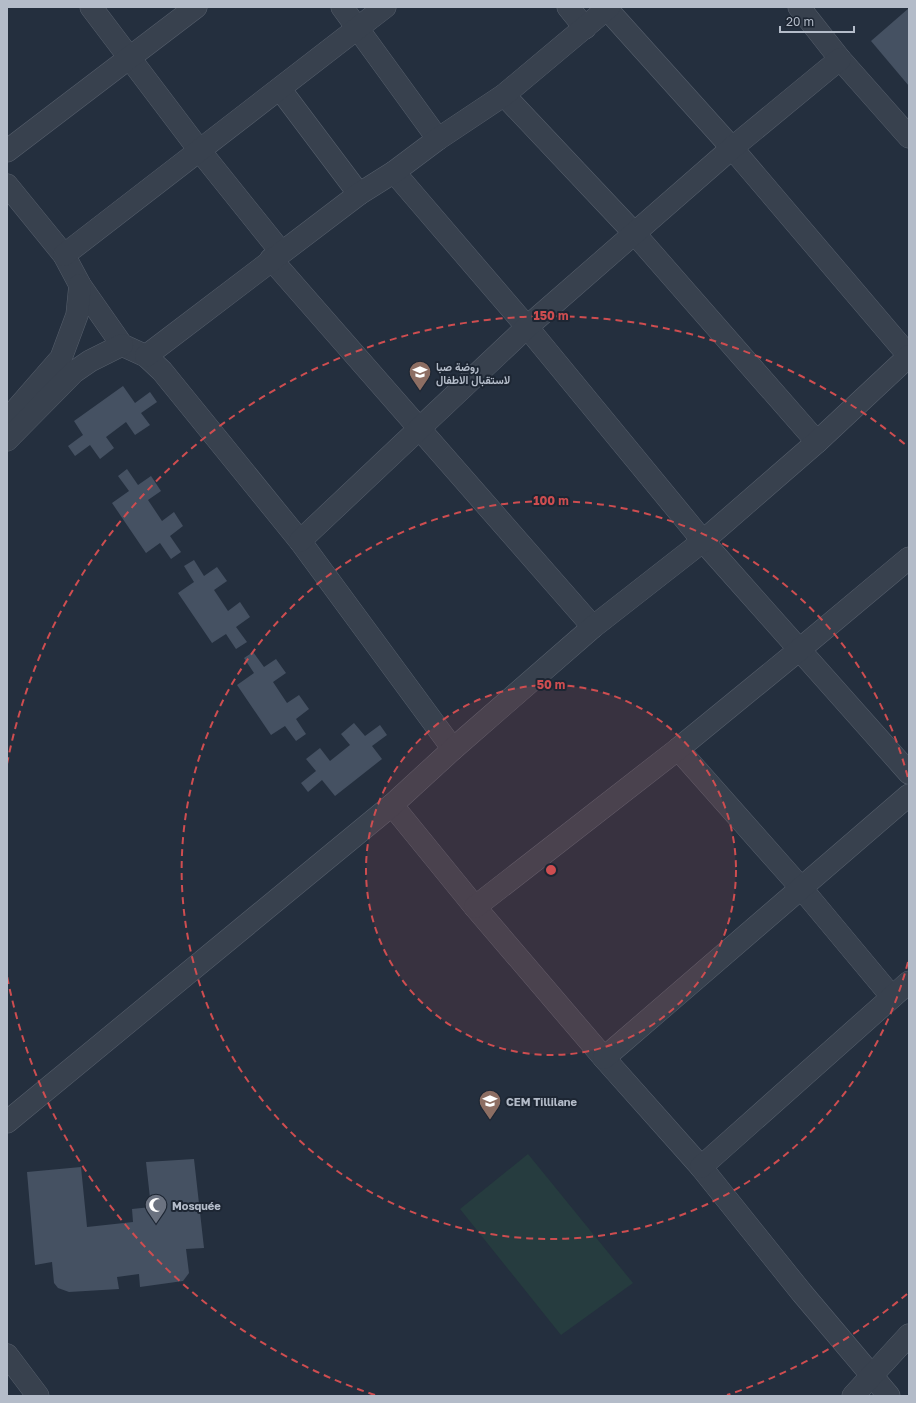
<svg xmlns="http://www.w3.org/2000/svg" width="916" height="1403" font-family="'Golos Text',Vazirmatn,sans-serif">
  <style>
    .green { fill: #263c3f }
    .building { fill: #455162 }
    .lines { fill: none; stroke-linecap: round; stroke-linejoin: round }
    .minor-casing { stroke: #565f6c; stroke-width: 23 }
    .minor { stroke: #38414e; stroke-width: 22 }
    .ring { fill: none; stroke: #ce4d50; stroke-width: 2; stroke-dasharray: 7 5 }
    .labels { text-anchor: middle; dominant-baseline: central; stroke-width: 4; stroke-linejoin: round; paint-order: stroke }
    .poi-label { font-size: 11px; font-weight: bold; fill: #b4bcc9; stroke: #1d2633; text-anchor: start }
    .centre { fill: #ce4d50; stroke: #1d2633; stroke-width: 2 }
    .ring-label { font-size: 12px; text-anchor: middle; font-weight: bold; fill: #ce4d50; stroke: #1d2633; stroke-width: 4; stroke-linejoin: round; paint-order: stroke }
  </style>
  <rect width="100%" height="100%" fill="#242f3e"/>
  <polygon class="green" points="528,1154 633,1283 561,1335 460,1209"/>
  <g class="building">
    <polygon points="909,8 909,86 871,41"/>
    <polygon points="123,386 135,403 150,392 157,402 141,413 150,425 135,435 126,422 106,437 114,448 100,459 90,445 75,456 68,446 83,435 74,421"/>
    <polygon points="127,469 138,485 151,476 161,491 148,500 162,521 174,512 183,526 170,536 181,552 171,559 160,543 146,553 112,503 129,491 118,476"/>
    <polygon points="194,560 204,576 217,567 227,581 214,590 228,611 240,602 250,617 236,627 247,642 236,649 226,634 212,643 178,593 194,582 184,566"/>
    <polygon points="253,652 264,667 276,659 286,673 273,682 287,703 299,695 309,709 296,719 306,734 296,741 285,726 271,735 237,685 254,673 244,658"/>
    <polygon points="354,723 365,736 380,725 387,735 372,746 382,759 335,796 322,780 308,792 301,783 316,771 306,759 320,748 330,761 350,745 341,734"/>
    <polygon points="194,1159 204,1248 186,1249 189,1273 183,1281 140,1287 139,1274 117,1277 119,1289 69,1292 58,1288 54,1283 52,1262 35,1265 27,1172 81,1167 87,1227 133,1222 132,1209 151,1207 146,1162"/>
  </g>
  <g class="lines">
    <g class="minor-casing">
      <g id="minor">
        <polyline points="91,7 200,151 281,252"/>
        <polyline points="342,7 438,139"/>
        <polyline points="568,7 585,28"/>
        <polyline points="799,7 840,59 909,137"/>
        <polyline points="607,9 732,148 909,356"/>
        <polyline points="280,89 359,194"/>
        <polyline points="504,95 635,234 817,442"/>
        <polyline points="7,151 196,7"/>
        <polyline points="394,172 527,327 703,541 909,773"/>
        <polyline points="7,185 64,255 80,285 122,345 146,356 162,371 300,541 453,749"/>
        <polyline points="64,255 385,7"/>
        <polyline points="271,259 593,627"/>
        <polyline points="146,356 359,194 394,172 438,139 504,95 609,7"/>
        <polyline points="7,420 61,358 77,315 80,285"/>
        <polyline points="7,440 74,372 90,361 122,345"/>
        <polyline points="300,541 527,327 732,148 840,59"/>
        <polyline points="678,749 802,889 892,997"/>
        <polyline points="392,805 475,907 604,1058 701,1167 802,1293 889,1396"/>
        <polyline points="475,907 678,749 799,650 909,558"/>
        <polyline points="604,1058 909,795"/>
        <polyline points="7,1122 392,805 453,749 593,627 703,541 817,442 909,356"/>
        <polyline points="701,1167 909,982"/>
        <polyline points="7,1355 38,1396"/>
        <polyline points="853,1396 909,1335"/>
      </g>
    </g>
    <use href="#minor" class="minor"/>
  </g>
  <circle cx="551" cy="870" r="185" fill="#ce4d50" fill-opacity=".12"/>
  <g class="ring">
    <circle cx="551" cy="870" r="185"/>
    <path d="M908 962A369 369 0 1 1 908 778"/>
    <path d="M907 1294A554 554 0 0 1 727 1395M375 1395A554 554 0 0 1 7 976M7 764A554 554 0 0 1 907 446"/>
  </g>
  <defs>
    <g id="school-pin" transform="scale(1.15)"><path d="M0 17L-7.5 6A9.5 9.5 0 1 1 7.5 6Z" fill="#8d6e63" stroke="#1d2633"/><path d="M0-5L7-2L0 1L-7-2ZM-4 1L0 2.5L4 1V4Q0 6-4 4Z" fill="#fff"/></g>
    <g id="mosque-pin" transform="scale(1.15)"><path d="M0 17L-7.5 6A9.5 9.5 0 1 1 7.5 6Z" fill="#6b7280" stroke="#1d2633"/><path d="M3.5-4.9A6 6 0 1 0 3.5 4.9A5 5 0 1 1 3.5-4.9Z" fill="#fff"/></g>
  </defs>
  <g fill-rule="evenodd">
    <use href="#school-pin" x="420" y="372"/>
    <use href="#school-pin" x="490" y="1101"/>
    <use href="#mosque-pin" x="156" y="1205"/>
  </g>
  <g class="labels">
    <g class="poi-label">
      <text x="436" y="366">روضة صبا<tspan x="436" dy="13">لاستقبال الاطفال</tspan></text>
      <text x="506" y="1101">CEM Tillilane</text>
      <text x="172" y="1205">Mosquée</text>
    </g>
  </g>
  <circle cx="551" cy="870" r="6" class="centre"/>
  <g class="ring-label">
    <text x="551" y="320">150 m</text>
    <text x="551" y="505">100 m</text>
    <text x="551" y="689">50 m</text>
  </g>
  <rect width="916" height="1403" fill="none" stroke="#b4bcc9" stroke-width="16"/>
  <path d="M780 26v6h74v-6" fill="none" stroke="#b4bcc9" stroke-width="2"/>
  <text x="786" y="26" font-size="12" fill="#b4bcc9" stroke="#1d2633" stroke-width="3" paint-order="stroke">20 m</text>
</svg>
